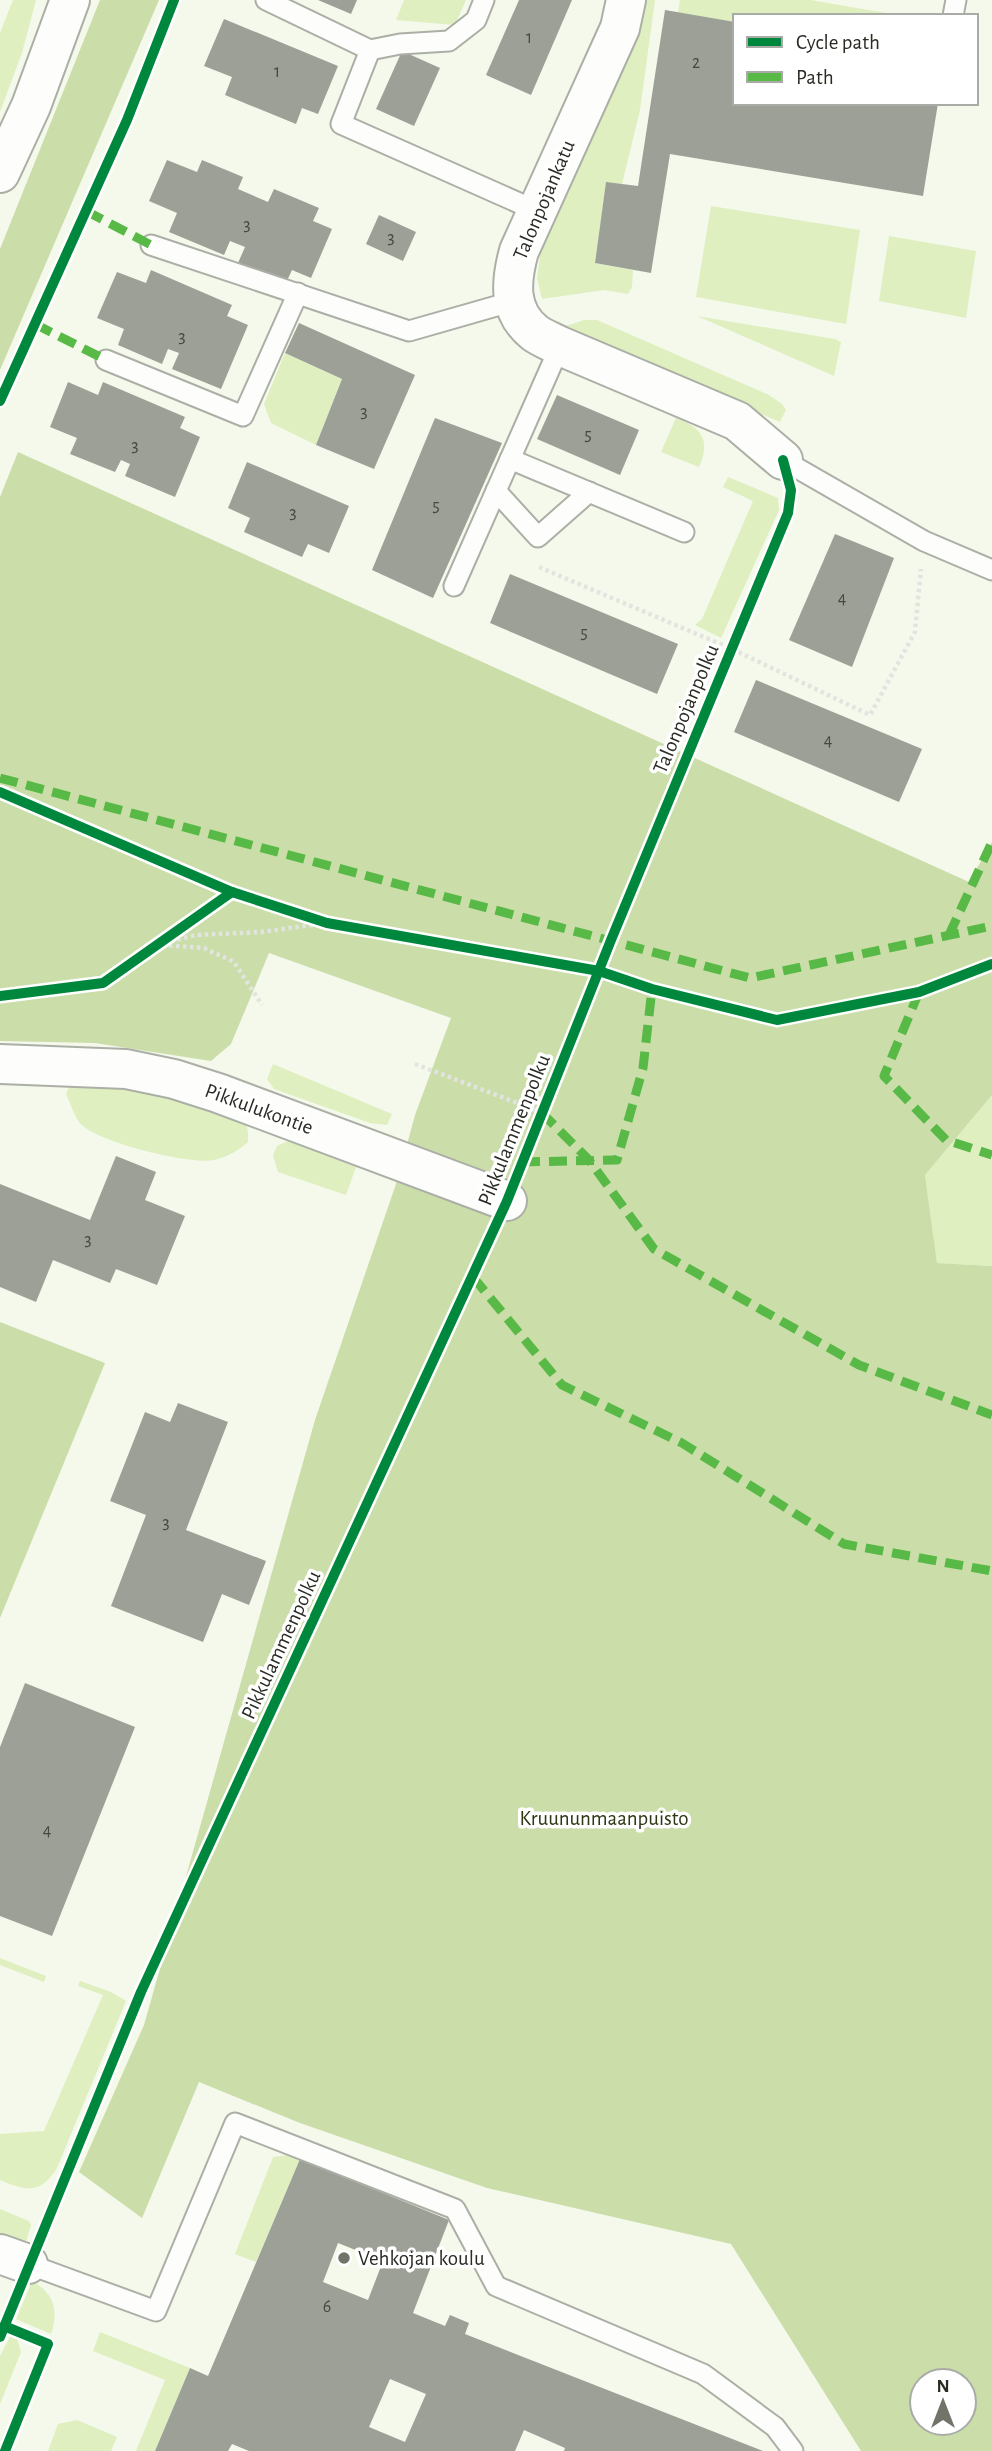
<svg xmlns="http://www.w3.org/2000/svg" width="992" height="2451" font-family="'Alegreya Sans',sans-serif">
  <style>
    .green { fill: #dfefc0 }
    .forest { fill: #cbdda9; fill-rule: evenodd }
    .building { fill: #9da097; fill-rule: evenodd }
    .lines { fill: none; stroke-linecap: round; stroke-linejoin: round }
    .service-casing { stroke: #abafa6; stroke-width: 23 }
    .minor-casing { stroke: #abafa6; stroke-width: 42 }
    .secondary-casing { stroke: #abafa6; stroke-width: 42 }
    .path { stroke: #e2e4e0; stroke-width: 4.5; stroke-dasharray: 3.5 3.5; stroke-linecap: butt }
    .service { stroke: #fdfefc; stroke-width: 19 }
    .minor { stroke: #fdfefc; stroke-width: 38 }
    .secondary { stroke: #fdfefc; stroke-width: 38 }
    .quiet { stroke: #58b947; stroke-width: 9; stroke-dasharray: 18 9; stroke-linecap: butt }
    .cycleway-casing { stroke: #fff; stroke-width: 15 }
    .cycleway { stroke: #00873e; stroke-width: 10 }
    .poi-dot { fill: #707469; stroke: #fff; stroke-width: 2.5 }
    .labels { text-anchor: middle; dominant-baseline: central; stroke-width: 7; stroke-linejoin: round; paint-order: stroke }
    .number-label { font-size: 18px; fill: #464940 }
    .street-label { font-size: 21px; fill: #292c23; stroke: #fff }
    .park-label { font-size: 21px; fill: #2c3714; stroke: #fff }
    .poi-label { font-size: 21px; fill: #292c23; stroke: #fff; text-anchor: start }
  </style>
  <rect width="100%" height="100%" fill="#f4f9ec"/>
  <g class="green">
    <polygon points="13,0 36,0 22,53 0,112 0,33"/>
    <polygon points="404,0 466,0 455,25 396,20"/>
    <polygon points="645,0 655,0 640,110 622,184 606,183 595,263 633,270 632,287 628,294 604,290 542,299 537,278 542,242 637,29"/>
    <polygon points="680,0 810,0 904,16 735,16 735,22 678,13"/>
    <polygon points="711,206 860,230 846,324 696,297"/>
    <polygon points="889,236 976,251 966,318 879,301"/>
    <polygon points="697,316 835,339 841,342 834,376"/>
    <polygon points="584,320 597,320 769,395 782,404 786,410 780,422 590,339 566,326"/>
    <polygon points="285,353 342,379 316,445 271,423 264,404"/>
    <path d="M676,418C702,428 711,440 699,467L661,452Z"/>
    <polygon points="728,477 778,498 779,510 721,638 695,625 702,619 753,501 723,487"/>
    <polygon points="273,1064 392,1114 387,1125 370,1123 274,1089 267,1079"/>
    <path d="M70,1085C121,1087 170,1094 218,1112C225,1115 238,1117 244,1122C249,1127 248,1136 248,1142C238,1151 227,1157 214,1160C191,1165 95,1142 80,1123C74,1116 70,1102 66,1094Z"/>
    <polygon points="992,1095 992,1266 937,1263 925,1175"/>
    <polygon points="288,1141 356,1167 346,1195 278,1172 273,1155 277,1146"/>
    <polygon points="0,1958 46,1976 44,1982 0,1965"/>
    <path d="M80,1981L111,1992L126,2001L57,2168C40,2195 26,2191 0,2180V2134L44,2131L103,1995L78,1986Z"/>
    <polygon points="288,2155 300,2159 256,2262 235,2254 273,2157"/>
    <polygon points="0,2209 29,2221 31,2225 25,2245 0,2239"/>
    <path d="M32,2281C54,2293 59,2311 51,2334L16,2319Z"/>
    <polygon points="100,2332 190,2368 155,2451 136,2451 165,2380 93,2351"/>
    <polygon points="11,2335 17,2338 21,2352 0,2404 0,2356"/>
    <polygon points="77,2420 117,2437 111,2451 48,2451 58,2424"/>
  </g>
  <g class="forest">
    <polygon points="100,0 159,0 0,370 0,249"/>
    <path d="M18,452L969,882L992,842V1095L925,1175L937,1263L992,1266V2451H861L731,2244L487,2188L300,2123L199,2082L142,2218L79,2172L144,2025L315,1420L398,1178L415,1115L451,1018L269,953L231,1044L211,1061L95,1043L0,1041V497ZM922,2381H964V2423H922Z"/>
    <polygon points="0,1322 105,1363 0,1618"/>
  </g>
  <g class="building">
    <polygon points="318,0 357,0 351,14"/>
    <polygon points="519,0 572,0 531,95 486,75"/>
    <polygon points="665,10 735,22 735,103 938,103 923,196 670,154 651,273 595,263 606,182 638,186"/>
    <polygon points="224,19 338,66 318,114 302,108 296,124 225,95 232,77 204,66"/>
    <polygon points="402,51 440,68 414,126 376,109"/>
    <polygon points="167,160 197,172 202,160 243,177 238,189 268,202 274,189 319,208 313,221 332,229 311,278 292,270 286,283 238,263 245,247 230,241 224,255 169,232 177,213 149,201"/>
    <polygon points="379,215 416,232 403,261 366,244"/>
    <polygon points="151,270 232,305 227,316 248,325 221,389 172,369 179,353 168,349 162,364 118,345 124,329 97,318 117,272 146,283"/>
    <polygon points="299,323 415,375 374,469 316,445 342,379 285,353"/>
    <polygon points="68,382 98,395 103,382 185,417 180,428 200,437 175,497 125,476 130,464 121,460 115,472 70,454 77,438 50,427"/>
    <polygon points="557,395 639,430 620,475 537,439"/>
    <polygon points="435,418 502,443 433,598 372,570"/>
    <polygon points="247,462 349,506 329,553 308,544 302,557 244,532 250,518 228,508"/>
    <polygon points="835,534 894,558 852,667 789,640"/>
    <polygon points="510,574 678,644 657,694 490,623"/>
    <polygon points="756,680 922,749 899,802 734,732"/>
    <polygon points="116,1156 156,1172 145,1200 185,1216 157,1285 116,1269 110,1283 53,1260 36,1302 0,1287 0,1184 90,1220"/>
    <polygon points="178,1403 228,1422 186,1530 266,1561 249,1605 222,1594 203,1642 111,1606 146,1515 110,1501 145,1412 170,1422"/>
    <polygon points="25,1683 135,1727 52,1936 0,1916 0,1747"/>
    <path d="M300,2159L449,2220L413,2313L445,2326L450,2315L469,2323L465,2334L763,2451H564L565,2448L524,2430L515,2451H249L232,2444L228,2451H155L190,2368L208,2376ZM338,2243L383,2261L368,2300L323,2282ZM390,2379L426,2394L405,2442L369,2427Z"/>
  </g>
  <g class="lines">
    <g class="service-casing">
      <g id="service">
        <polyline points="266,0 370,50 400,44 449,41 476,20 484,0"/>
        <polyline points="953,16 956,0"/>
        <polyline points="370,50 341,124 537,211"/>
        <polyline points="151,245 409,331 514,301"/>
        <polyline points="106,360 243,416 298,293"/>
        <polyline points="510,459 684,532"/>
        <polyline points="783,460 924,541 992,570"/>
        <polyline points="496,491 538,537 589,492"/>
        <polyline points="454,586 560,346"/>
        <polyline points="28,2264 156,2311 235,2123 455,2209 496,2286 703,2374 775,2427 793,2451"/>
      </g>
    </g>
    <g class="minor-casing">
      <g id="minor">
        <path d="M626,0L620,28L519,251C511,280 507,311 535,333C542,338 552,342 560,346L737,421L783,460"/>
        <polyline points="0,1064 126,1069 174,1079 218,1093 507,1201"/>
        <polyline points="0,2254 28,2264"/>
      </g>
    </g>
    <g class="secondary-casing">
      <polyline id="secondary" points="0,173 31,106 70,0"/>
    </g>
    <g class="path">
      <polyline points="539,567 732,649 870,715 915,632 921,569"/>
      <polyline points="157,945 196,935 261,932 327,923"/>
      <polyline points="162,945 204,948 234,962 262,1005"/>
      <polyline points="415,1064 541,1112"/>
    </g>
    <use href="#service" class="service"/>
    <use href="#minor" class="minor"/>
    <use href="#secondary" class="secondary"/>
    <g class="quiet">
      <polyline points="86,211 151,245"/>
      <polyline points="35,324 106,360"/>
      <polyline points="0,778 750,978 992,926"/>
      <polyline points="949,935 992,842"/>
      <polyline points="919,992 884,1076 946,1140 992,1155"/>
      <polyline points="541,1112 589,1160 654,1249 859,1365 992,1415"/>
      <polyline points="522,1162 617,1160 643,1068 652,989"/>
      <polyline points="473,1277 562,1385 682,1443 844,1544 992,1571"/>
    </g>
    <g class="cycleway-casing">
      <g id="cycleway">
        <polyline points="0,401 127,120 174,0"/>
        <polyline points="0,792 232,892 327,923 599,971 652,989 777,1020 919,992 992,964"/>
        <polyline points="0,996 103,983 232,892"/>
        <polyline points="4,2326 48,2344 5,2451"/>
        <polyline points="0,2337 141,1992 507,1201 611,940 788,513 791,490 783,460"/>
      </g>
    </g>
    <use href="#cycleway" class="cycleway"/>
  </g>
  <circle class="poi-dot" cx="344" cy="2258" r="7"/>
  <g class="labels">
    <g class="number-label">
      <text x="529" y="38">1</text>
      <text x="696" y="63">2</text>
      <text x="277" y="72">1</text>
      <text x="247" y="225">3</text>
      <text x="391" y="238">3</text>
      <text x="182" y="337">3</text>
      <text x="364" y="412">3</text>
      <text x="588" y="435">5</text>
      <text x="135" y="446">3</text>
      <text x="436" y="506">5</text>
      <text x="293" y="513">3</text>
      <text x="842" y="599">4</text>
      <text x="584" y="633">5</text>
      <text x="828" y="741">4</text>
      <text x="88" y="1240">3</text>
      <text x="166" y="1523">3</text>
      <text x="47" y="1831">4</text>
      <text x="327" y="2307">6</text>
    </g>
    <g class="street-label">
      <text transform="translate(544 200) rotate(-67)">Talonpojankatu</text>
      <text transform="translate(686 709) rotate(-67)">Talonpojanpolku</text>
      <text transform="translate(259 1109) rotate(20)">Pikkulukontie</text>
      <text transform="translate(514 1130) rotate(-68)">Pikkulammenpolku</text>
      <text transform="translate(281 1645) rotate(-65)">Pikkulammenpolku</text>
    </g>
    <g class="park-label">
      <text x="604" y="1818">Kruununmaanpuisto</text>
    </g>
    <g class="poi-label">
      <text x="358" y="2258">Vehkojan koulu</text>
    </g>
  </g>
  <rect x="733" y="14" width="245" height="91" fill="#ffffff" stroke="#a9aba7" stroke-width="2"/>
  <rect x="747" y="37" width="35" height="10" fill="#00873e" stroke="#a9aba7" stroke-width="2"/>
  <text x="796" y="49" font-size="21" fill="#292c23">Cycle path</text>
  <rect x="747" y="72" width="35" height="10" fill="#58b947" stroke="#a9aba7" stroke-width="2"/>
  <text x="796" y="84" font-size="21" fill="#292c23">Path</text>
  <g transform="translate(943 2402)"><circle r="33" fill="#ffffff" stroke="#a9aba7" stroke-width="2"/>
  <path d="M0-5L12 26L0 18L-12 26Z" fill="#707469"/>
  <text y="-10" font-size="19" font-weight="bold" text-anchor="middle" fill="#292c23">N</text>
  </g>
</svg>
